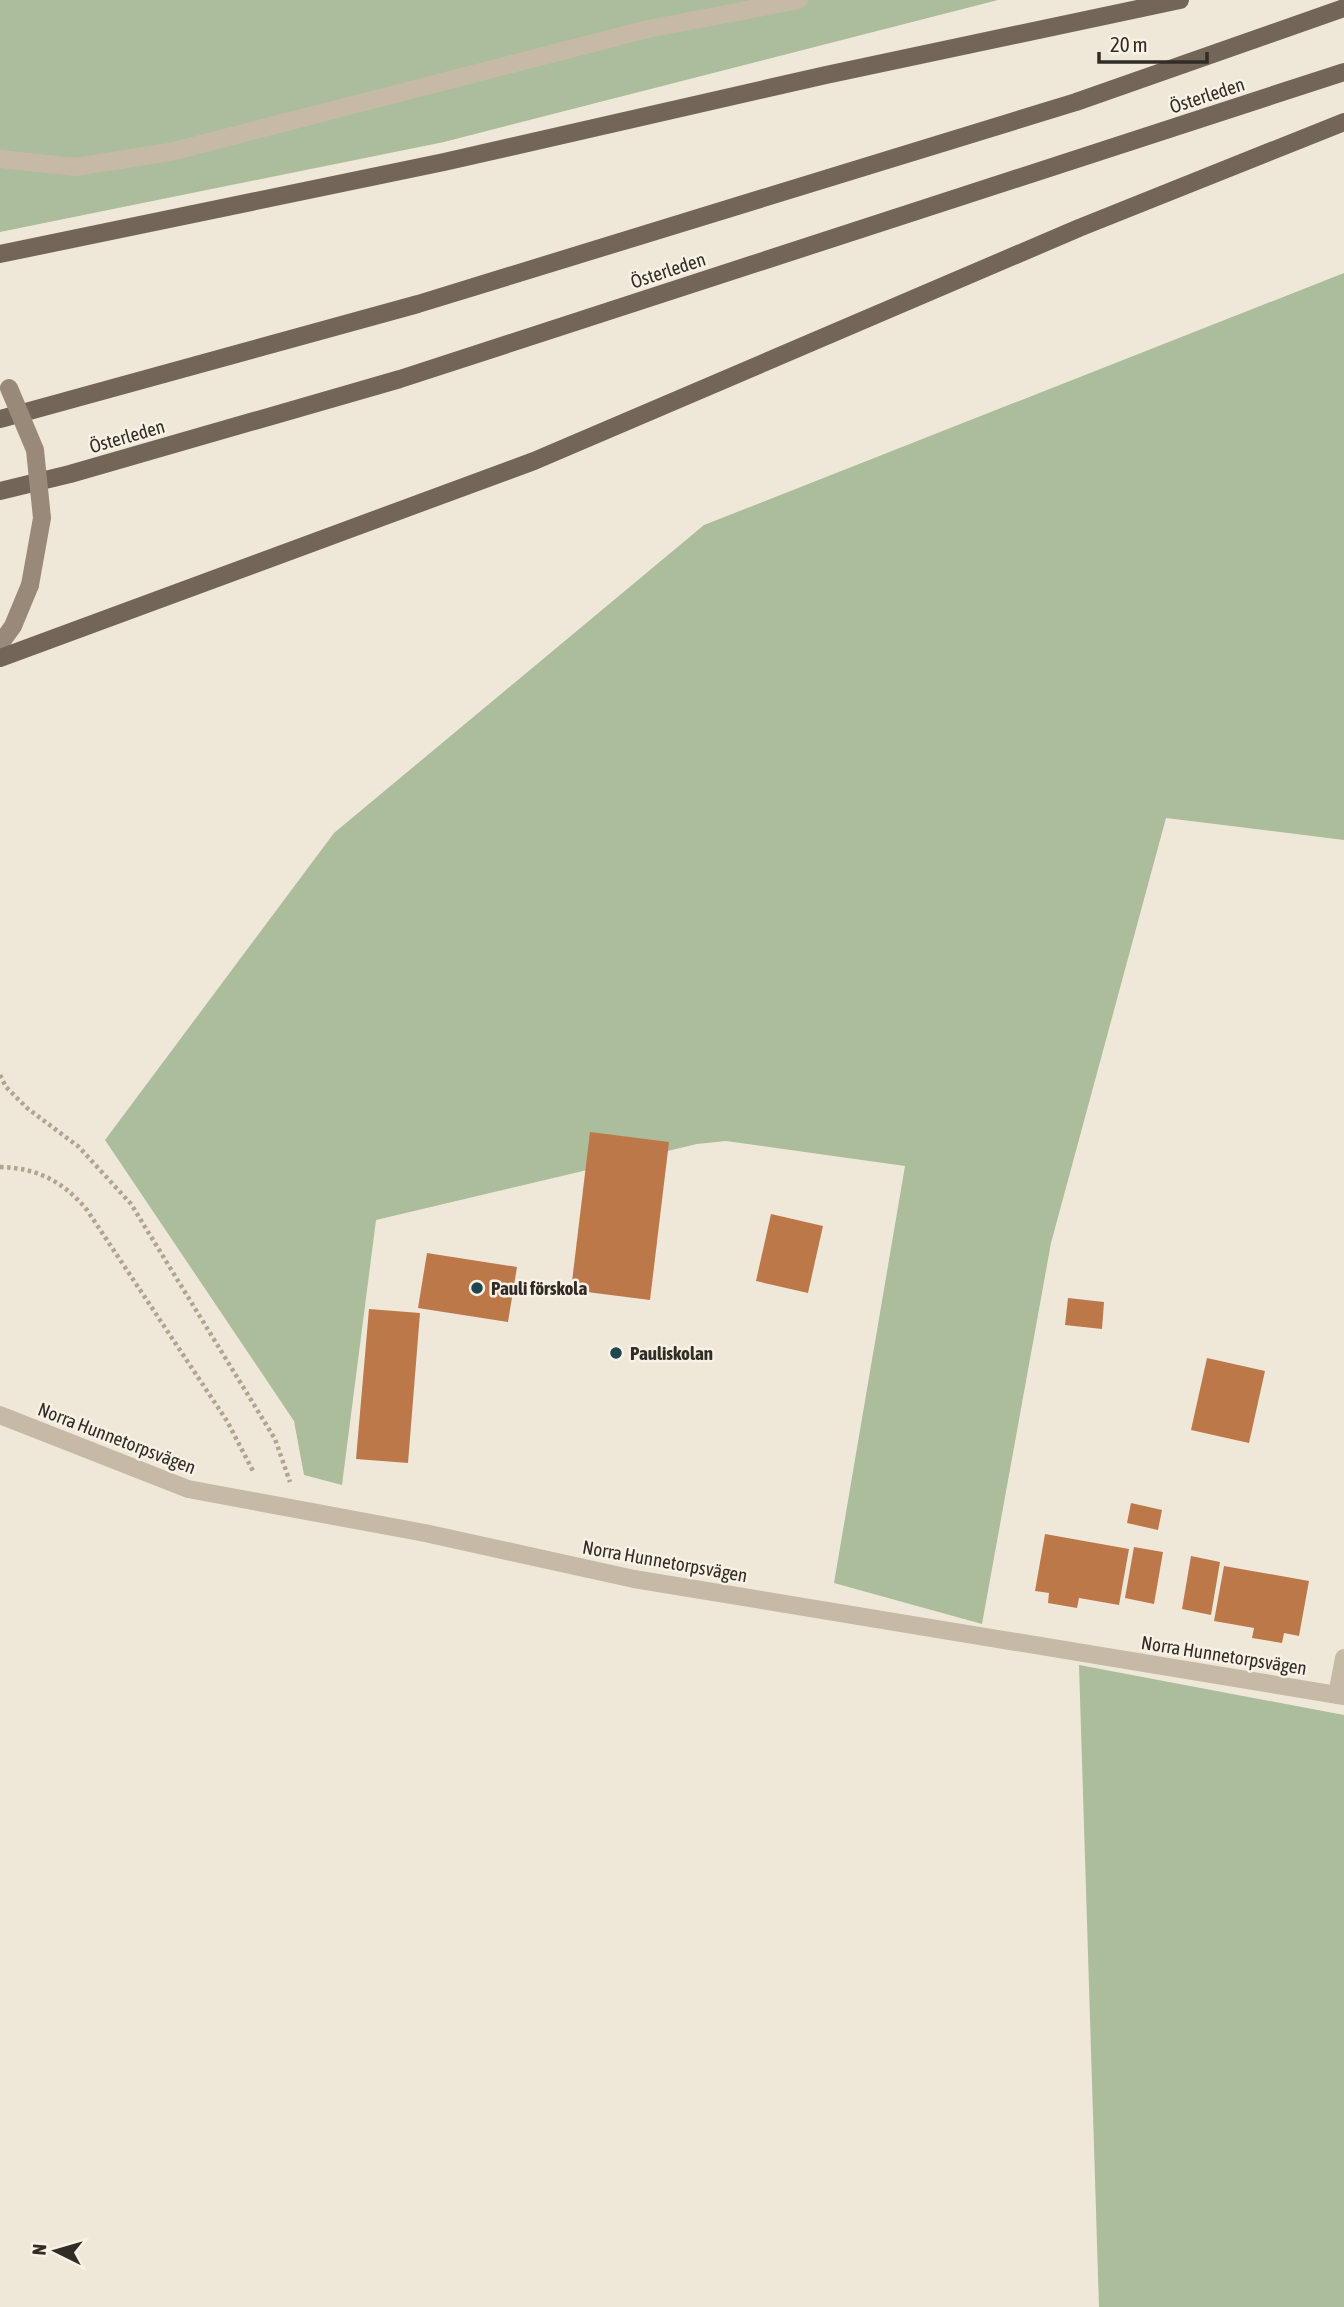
<svg xmlns="http://www.w3.org/2000/svg" width="1344" height="2307" font-family="'Asap Condensed',sans-serif">
  <style>
    .green { fill: #abbd9a }
    .building { fill: #bd7849 }
    .lines { fill: none; stroke-linecap: round; stroke-linejoin: round }
    .path { stroke: #b1a490; stroke-width: 4.5; stroke-dasharray: 3.5 3.5; stroke-linecap: butt }
    .street { stroke: #c6baa6; stroke-width: 18 }
    .secondary { stroke: #998978; stroke-width: 18 }
    .primary { stroke: #736658; stroke-width: 18 }
    .secondary-bridge { stroke: #998978; stroke-width: 18 }
    .poi-dot { fill: #1f4551; stroke: #f7f2e5; stroke-width: 2.5 }
    .labels { text-anchor: middle; dominant-baseline: central; stroke-width: 5; stroke-linejoin: round; paint-order: stroke }
    .street-label { font-size: 19px; fill: #322c26; stroke: #f7f2e5 }
    .poi-label { font-size: 19px; font-weight: bold; fill: #322c26; stroke: #f7f2e5; text-anchor: start }
  </style>
  <rect width="100%" height="100%" fill="#efe8d9"/>
  <g class="green">
    <polygon points="0,0 998,0 444,142 0,232"/>
    <polygon points="1344,273 1344,840 1166,818 1051,1243 982,1624 834,1583 905,1166 726,1141 697,1144 376,1220 342,1485 304,1475 294,1421 105,1140 334,833 704,525"/>
    <polygon points="1079,1665 1344,1715 1344,2307 1099,2307"/>
  </g>
  <g class="building">
    <polygon points="590,1132 669,1142 650,1300 571,1290"/>
    <polygon points="771,1214 823,1226 808,1293 756,1281"/>
    <polygon points="427,1253 517,1267 508,1322 418,1308"/>
    <polygon points="1068,1298 1104,1302 1102,1329 1065,1325"/>
    <polygon points="369,1309 420,1313 408,1463 356,1459"/>
    <polygon points="1207,1358 1265,1371 1249,1443 1191,1430"/>
    <polygon points="1131,1503 1162,1510 1158,1530 1127,1523"/>
    <polygon points="1045,1534 1129,1549 1119,1605 1079,1598 1077,1608 1048,1603 1049,1593 1035,1591"/>
    <polygon points="1134,1547 1163,1552 1154,1604 1125,1598"/>
    <polygon points="1191,1556 1220,1562 1211,1615 1182,1609"/>
    <polygon points="1224,1566 1309,1581 1299,1636 1284,1633 1282,1643 1252,1638 1254,1628 1214,1621"/>
  </g>
  <g class="lines">
    <g class="path">
      <polyline points="0,1075 6,1087 27,1108 79,1147 131,1204 275,1439 290,1482"/>
      <path d="M0,1167C37,1168 63,1181 87,1210L227,1421L254,1473"/>
    </g>
    <g class="street">
      <polyline points="0,159 75,167 170,152 648,29 799,0"/>
      <polyline points="0,1415 188,1489 425,1533 634,1579 1344,1696"/>
      <polyline points="1337,1695 1344,1658"/>
    </g>
    <polyline class="secondary" points="0,644 13,626 30,585"/>
    <g class="primary">
      <polyline points="0,254 444,162 826,75 1180,0"/>
      <polyline points="0,419 418,304 1076,102 1344,8"/>
      <polyline points="0,491 70,474 400,379 1344,72"/>
      <polyline points="0,658 534,461 1079,228 1344,122"/>
    </g>
    <polyline class="secondary-bridge" points="9,388 35,450 42,518 30,585"/>
  </g>
  <g class="poi-dot">
    <circle cx="477" cy="1288" r="7"/>
    <circle cx="616" cy="1353" r="7"/>
  </g>
  <g class="labels">
    <g class="street-label">
      <text transform="translate(1207 95) rotate(-18)">Österleden</text>
      <text transform="translate(668 270) rotate(-18)">Österleden</text>
      <text transform="translate(127 436) rotate(-16)">Österleden</text>
      <text transform="translate(117 1438) rotate(21)">Norra Hunnetorpsvägen</text>
      <text transform="translate(665 1561) rotate(10)">Norra Hunnetorpsvägen</text>
      <text transform="translate(1224 1655) rotate(9)">Norra Hunnetorpsvägen</text>
    </g>
    <g class="poi-label">
      <text x="491" y="1288">Pauli förskola</text>
      <text x="630" y="1353">Pauliskolan</text>
    </g>
  </g>
  <g transform="translate(56 2251) rotate(275)" stroke="#f7f2e5" stroke-width="5" paint-order="stroke">
  <path d="M0-5L12 26L0 18L-12 26Z" fill="#322c26"/>
  <text y="-10" font-size="19" font-weight="bold" text-anchor="middle" fill="#322c26">N</text>
  </g>
  <path d="M1099 52v10h108v-10" fill="none" stroke="#322c26" stroke-width="3.5"/>
  <text x="1110" y="52" font-size="21" fill="#322c26" stroke="#f7f2e5" stroke-width="5" paint-order="stroke">20 m</text>
</svg>
